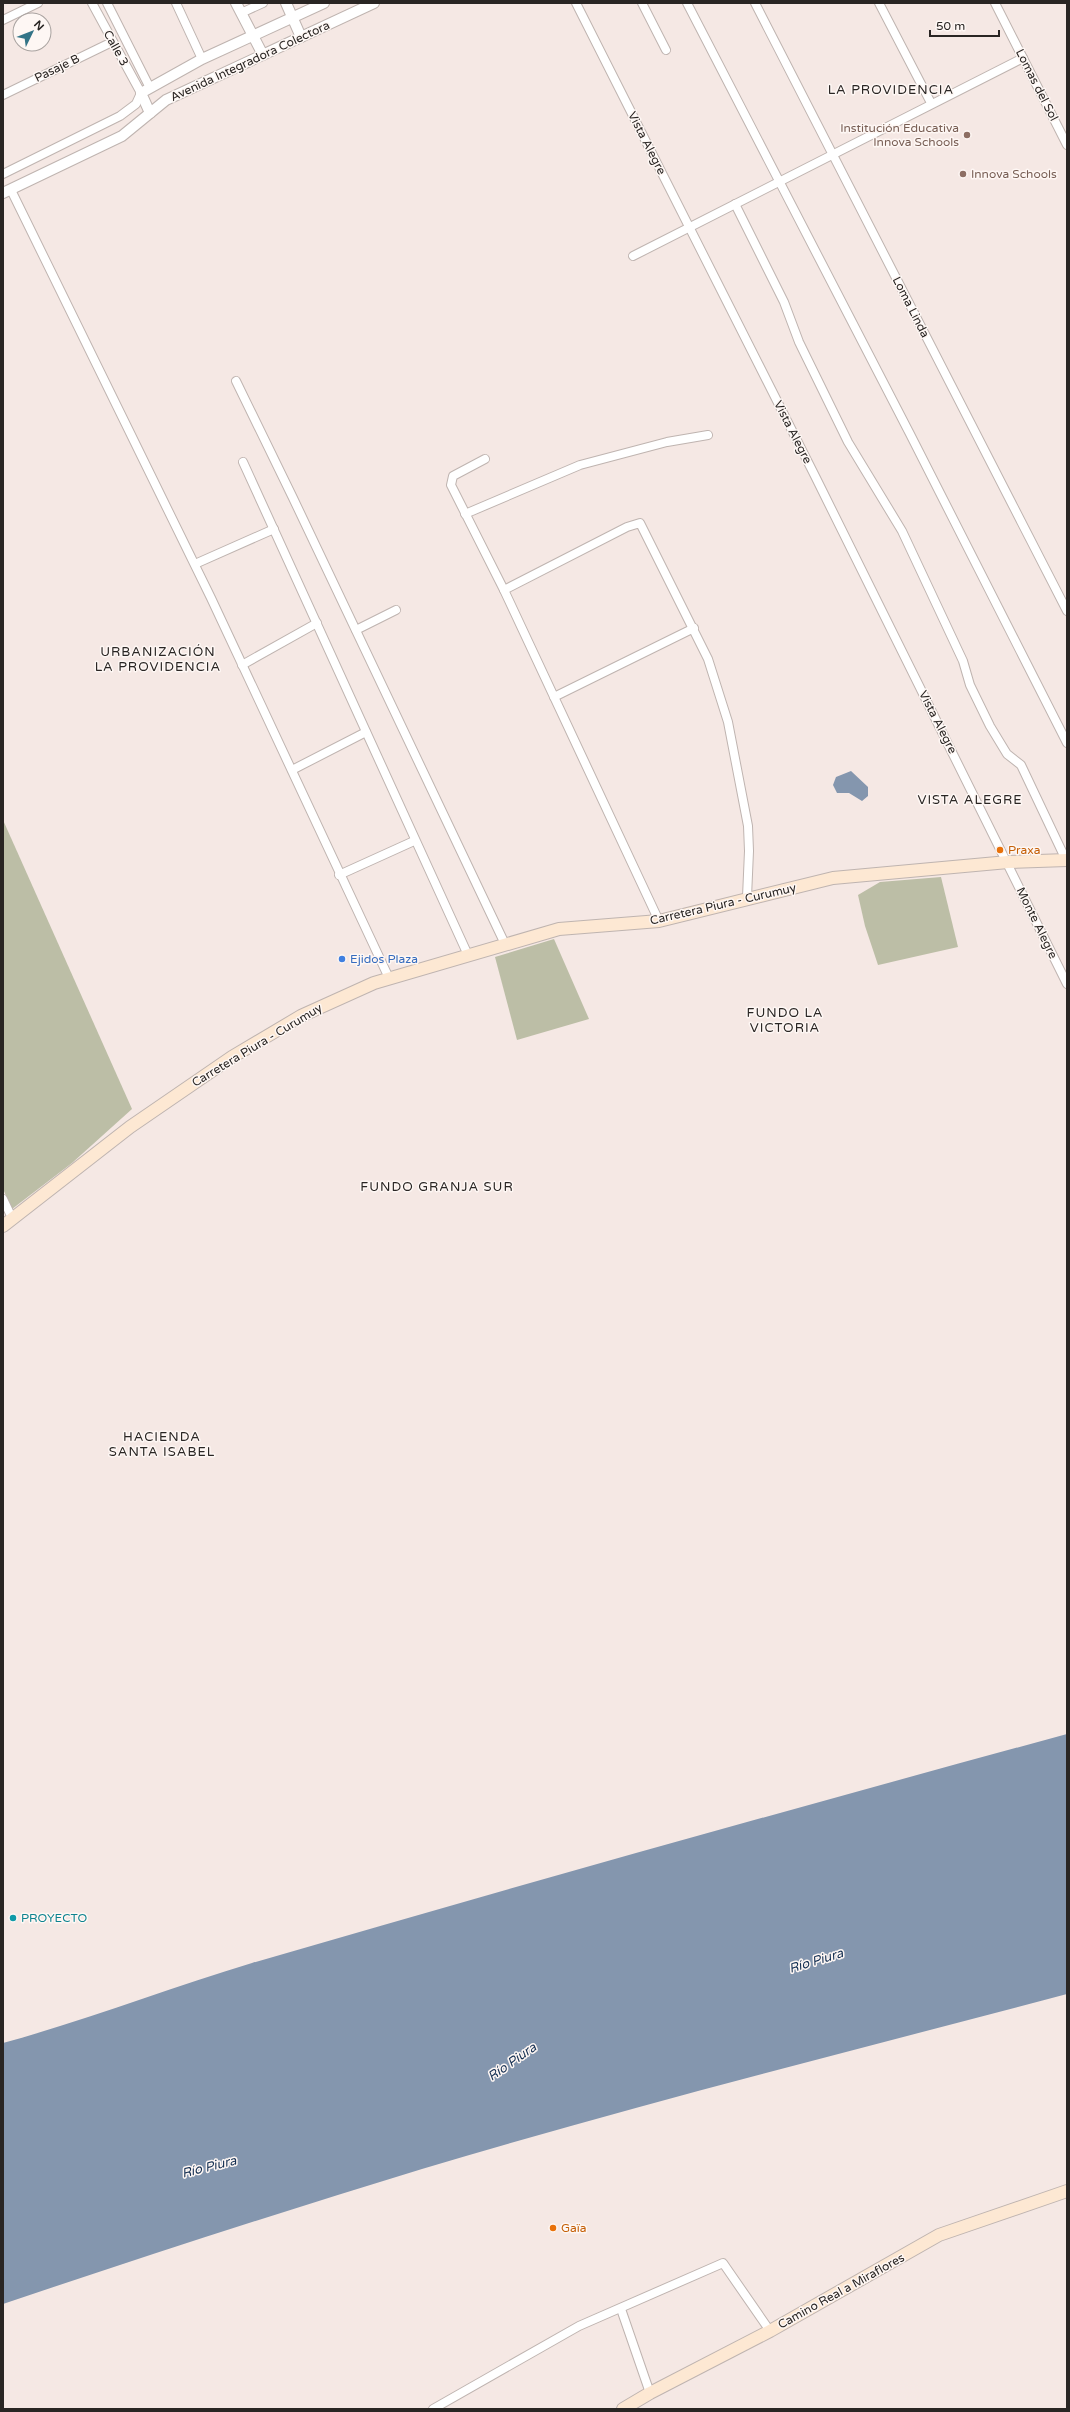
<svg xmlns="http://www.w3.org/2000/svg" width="1070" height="2412" font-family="'Varela Round',sans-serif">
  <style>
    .green { fill: #bcbea6 }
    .water { fill: #8496ae }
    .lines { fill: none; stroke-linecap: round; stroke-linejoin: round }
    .minor-casing { stroke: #bfb4b0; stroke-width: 10 }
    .tertiary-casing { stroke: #bfb4b0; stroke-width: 12 }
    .secondary-casing { stroke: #bfb4b0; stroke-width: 14 }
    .minor { stroke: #fff; stroke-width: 8 }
    .tertiary { stroke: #fff; stroke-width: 10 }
    .secondary { stroke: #fde8d3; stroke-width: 12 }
    .education-dot { fill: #8d6e63; stroke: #fef7f4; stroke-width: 1.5 }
    .food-dot { fill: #e8710a; stroke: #fef7f4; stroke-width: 1.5 }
    .shop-dot { fill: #3f7fe0; stroke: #fef7f4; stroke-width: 1.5 }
    .culture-dot { fill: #0f9aa8; stroke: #fef7f4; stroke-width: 1.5 }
    .labels { text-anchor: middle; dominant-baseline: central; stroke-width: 3; stroke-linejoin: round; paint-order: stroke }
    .street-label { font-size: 12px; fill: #292523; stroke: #fef7f4 }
    .education-label { font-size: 12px; fill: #785e54; stroke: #fef7f4; text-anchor: end }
    .food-label { font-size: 12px; fill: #c56008; stroke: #fef7f4; text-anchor: start }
    .shop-label { font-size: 12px; fill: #366cbe; stroke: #fef7f4; text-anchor: start }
    .culture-label { font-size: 12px; fill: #0d838f; stroke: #fef7f4; text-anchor: start }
    .neighbourhood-label { font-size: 13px; letter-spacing: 1px; fill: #292523; stroke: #fef7f4 }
    .water-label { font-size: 13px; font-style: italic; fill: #142f52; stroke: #fef7f4 }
  </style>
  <rect width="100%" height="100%" fill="#f5e8e4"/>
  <g class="green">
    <polygon points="3,820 132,1109 72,1163 12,1209 3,1189"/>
    <polygon points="941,877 958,947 878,965 865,926 858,895 880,882"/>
    <polygon points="554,939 589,1019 517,1040 495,957"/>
  </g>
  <g class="water">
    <polygon points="851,771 868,787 868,796 862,801 849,793 837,793 833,785 836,777"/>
    <path d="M1067,1734V1994C852,2051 635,2105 422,2169C281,2212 142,2257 3,2304V2043C87,2020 169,1988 252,1963C523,1884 795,1808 1067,1734Z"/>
  </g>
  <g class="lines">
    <g class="minor-casing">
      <g id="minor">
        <polyline points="107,3 150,88"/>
        <polyline points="176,3 202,59"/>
        <polyline points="576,3 815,476 1067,984"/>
        <polyline points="642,3 666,50"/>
        <polyline points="687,3 910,434 1067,743"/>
        <polyline points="755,3 1067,611"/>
        <polyline points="879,3 931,103"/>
        <polyline points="995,3 1067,145"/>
        <polyline points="241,13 263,3"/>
        <polyline points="3,20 38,3"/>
        <polyline points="3,95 112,42"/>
        <polyline points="3,174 120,116 136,104 141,93 92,3"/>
        <polyline points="11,190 211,598 389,978"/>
        <polyline points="735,204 784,302 799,342 848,442 902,531 963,661 970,685 990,726 1007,754 1021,765 1067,862"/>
        <polyline points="633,256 1023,58"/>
        <polyline points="236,381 293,498 505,944"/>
        <polyline points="485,459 453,476 451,485 504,590 659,921"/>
        <polyline points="243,462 468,955"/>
        <polyline points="465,514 580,465 667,442 708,435"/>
        <polyline points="195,564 274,529"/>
        <polyline points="504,590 627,527 640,523 708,659 728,722 748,826 749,851 747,897"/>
        <polyline points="356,630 396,610"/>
        <polyline points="242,665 317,623"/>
        <polyline points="554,697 694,628"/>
        <polyline points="292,770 366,732"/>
        <polyline points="339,875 414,841"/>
        <polyline points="3,1199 13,1220"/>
        <polyline points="621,2309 650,2393"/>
        <polyline points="433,2409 579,2326 723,2263 770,2331"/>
      </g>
    </g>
    <g class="tertiary-casing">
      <g id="tertiary">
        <polyline points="236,3 263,55"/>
        <polyline points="286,3 301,37"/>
        <polyline points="150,113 141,93 202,59 324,3"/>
        <polyline points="3,193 122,136 166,100 374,3"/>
      </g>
    </g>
    <g class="secondary-casing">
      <g id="secondary">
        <polyline points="3,1226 130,1127 232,1057 301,1016 374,983 559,929 659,921 833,878 1008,862 1067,860"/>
        <polyline points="623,2409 650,2393 770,2331 939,2235 1067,2191"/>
      </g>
    </g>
    <use href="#minor" class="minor"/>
    <use href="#tertiary" class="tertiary"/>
    <use href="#secondary" class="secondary"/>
  </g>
  <g class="education-dot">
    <circle cx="967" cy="135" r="4"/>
    <circle cx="963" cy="174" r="4"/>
  </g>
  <g class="food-dot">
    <circle cx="1000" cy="850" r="4"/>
    <circle cx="553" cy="2228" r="4"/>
  </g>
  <circle class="shop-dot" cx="342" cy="959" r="4"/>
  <circle class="culture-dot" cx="13" cy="1918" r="4"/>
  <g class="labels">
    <g class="street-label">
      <text transform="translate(116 48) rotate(61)">Calle 3</text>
      <text transform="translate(250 61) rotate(-25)">Avenida Integradora Colectora</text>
      <text transform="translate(57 68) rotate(-26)">Pasaje B</text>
      <text transform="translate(1037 85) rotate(63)">Lomas del Sol</text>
      <text transform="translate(647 143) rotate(63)">Vista Alegre</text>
      <text transform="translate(911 307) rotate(63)">Loma Linda</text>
      <text transform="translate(793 432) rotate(63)">Vista Alegre</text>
      <text transform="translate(938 722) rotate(63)">Vista Alegre</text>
      <text transform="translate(723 904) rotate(-13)">Carretera Piura - Curumuy</text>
      <text transform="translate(1037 923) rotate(64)">Monte Alegre</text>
      <text transform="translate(257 1045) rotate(-31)">Carretera Piura - Curumuy</text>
      <text transform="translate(841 2291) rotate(-29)">Camino Real a Miraflores</text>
    </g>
    <g class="education-label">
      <text x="959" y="128">Institución Educativa<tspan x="959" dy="14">Innova Schools</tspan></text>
      <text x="971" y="174" text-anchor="start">Innova Schools</text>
    </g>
    <g class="food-label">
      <text x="1008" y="850">Praxa</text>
      <text x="561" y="2228">Gaïa</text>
    </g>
    <g class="shop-label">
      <text x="350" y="959">Ejidos Plaza</text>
    </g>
    <g class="culture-label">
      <text x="21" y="1918">PROYECTO</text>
    </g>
    <g class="neighbourhood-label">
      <text x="891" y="90">LA PROVIDENCIA</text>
      <text x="158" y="652">URBANIZACIÓN<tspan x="158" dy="15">LA PROVIDENCIA</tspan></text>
      <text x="970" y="800">VISTA ALEGRE</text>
      <text x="785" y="1013">FUNDO LA<tspan x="785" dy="15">VICTORIA</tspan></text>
      <text x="437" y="1187">FUNDO GRANJA SUR</text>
      <text x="162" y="1437">HACIENDA<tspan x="162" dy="15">SANTA ISABEL</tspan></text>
    </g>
    <g class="water-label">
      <text transform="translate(816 1961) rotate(-17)">Río Piura</text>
      <text transform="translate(512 2062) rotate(-35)">Río Piura</text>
      <text transform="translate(209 2167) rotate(-14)">Río Piura</text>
    </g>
  </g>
  <rect width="1070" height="2412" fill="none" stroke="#292523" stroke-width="8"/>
  <g transform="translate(32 32) rotate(47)"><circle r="19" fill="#fef7f4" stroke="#a9a3a0"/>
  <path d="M0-3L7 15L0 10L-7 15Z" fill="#337487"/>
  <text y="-6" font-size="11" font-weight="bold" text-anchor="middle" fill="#292523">N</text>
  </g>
  <path d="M930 30v6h69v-6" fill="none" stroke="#292523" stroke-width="2"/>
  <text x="936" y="30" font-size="12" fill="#292523" stroke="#fef7f4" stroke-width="3" paint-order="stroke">50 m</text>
</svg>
